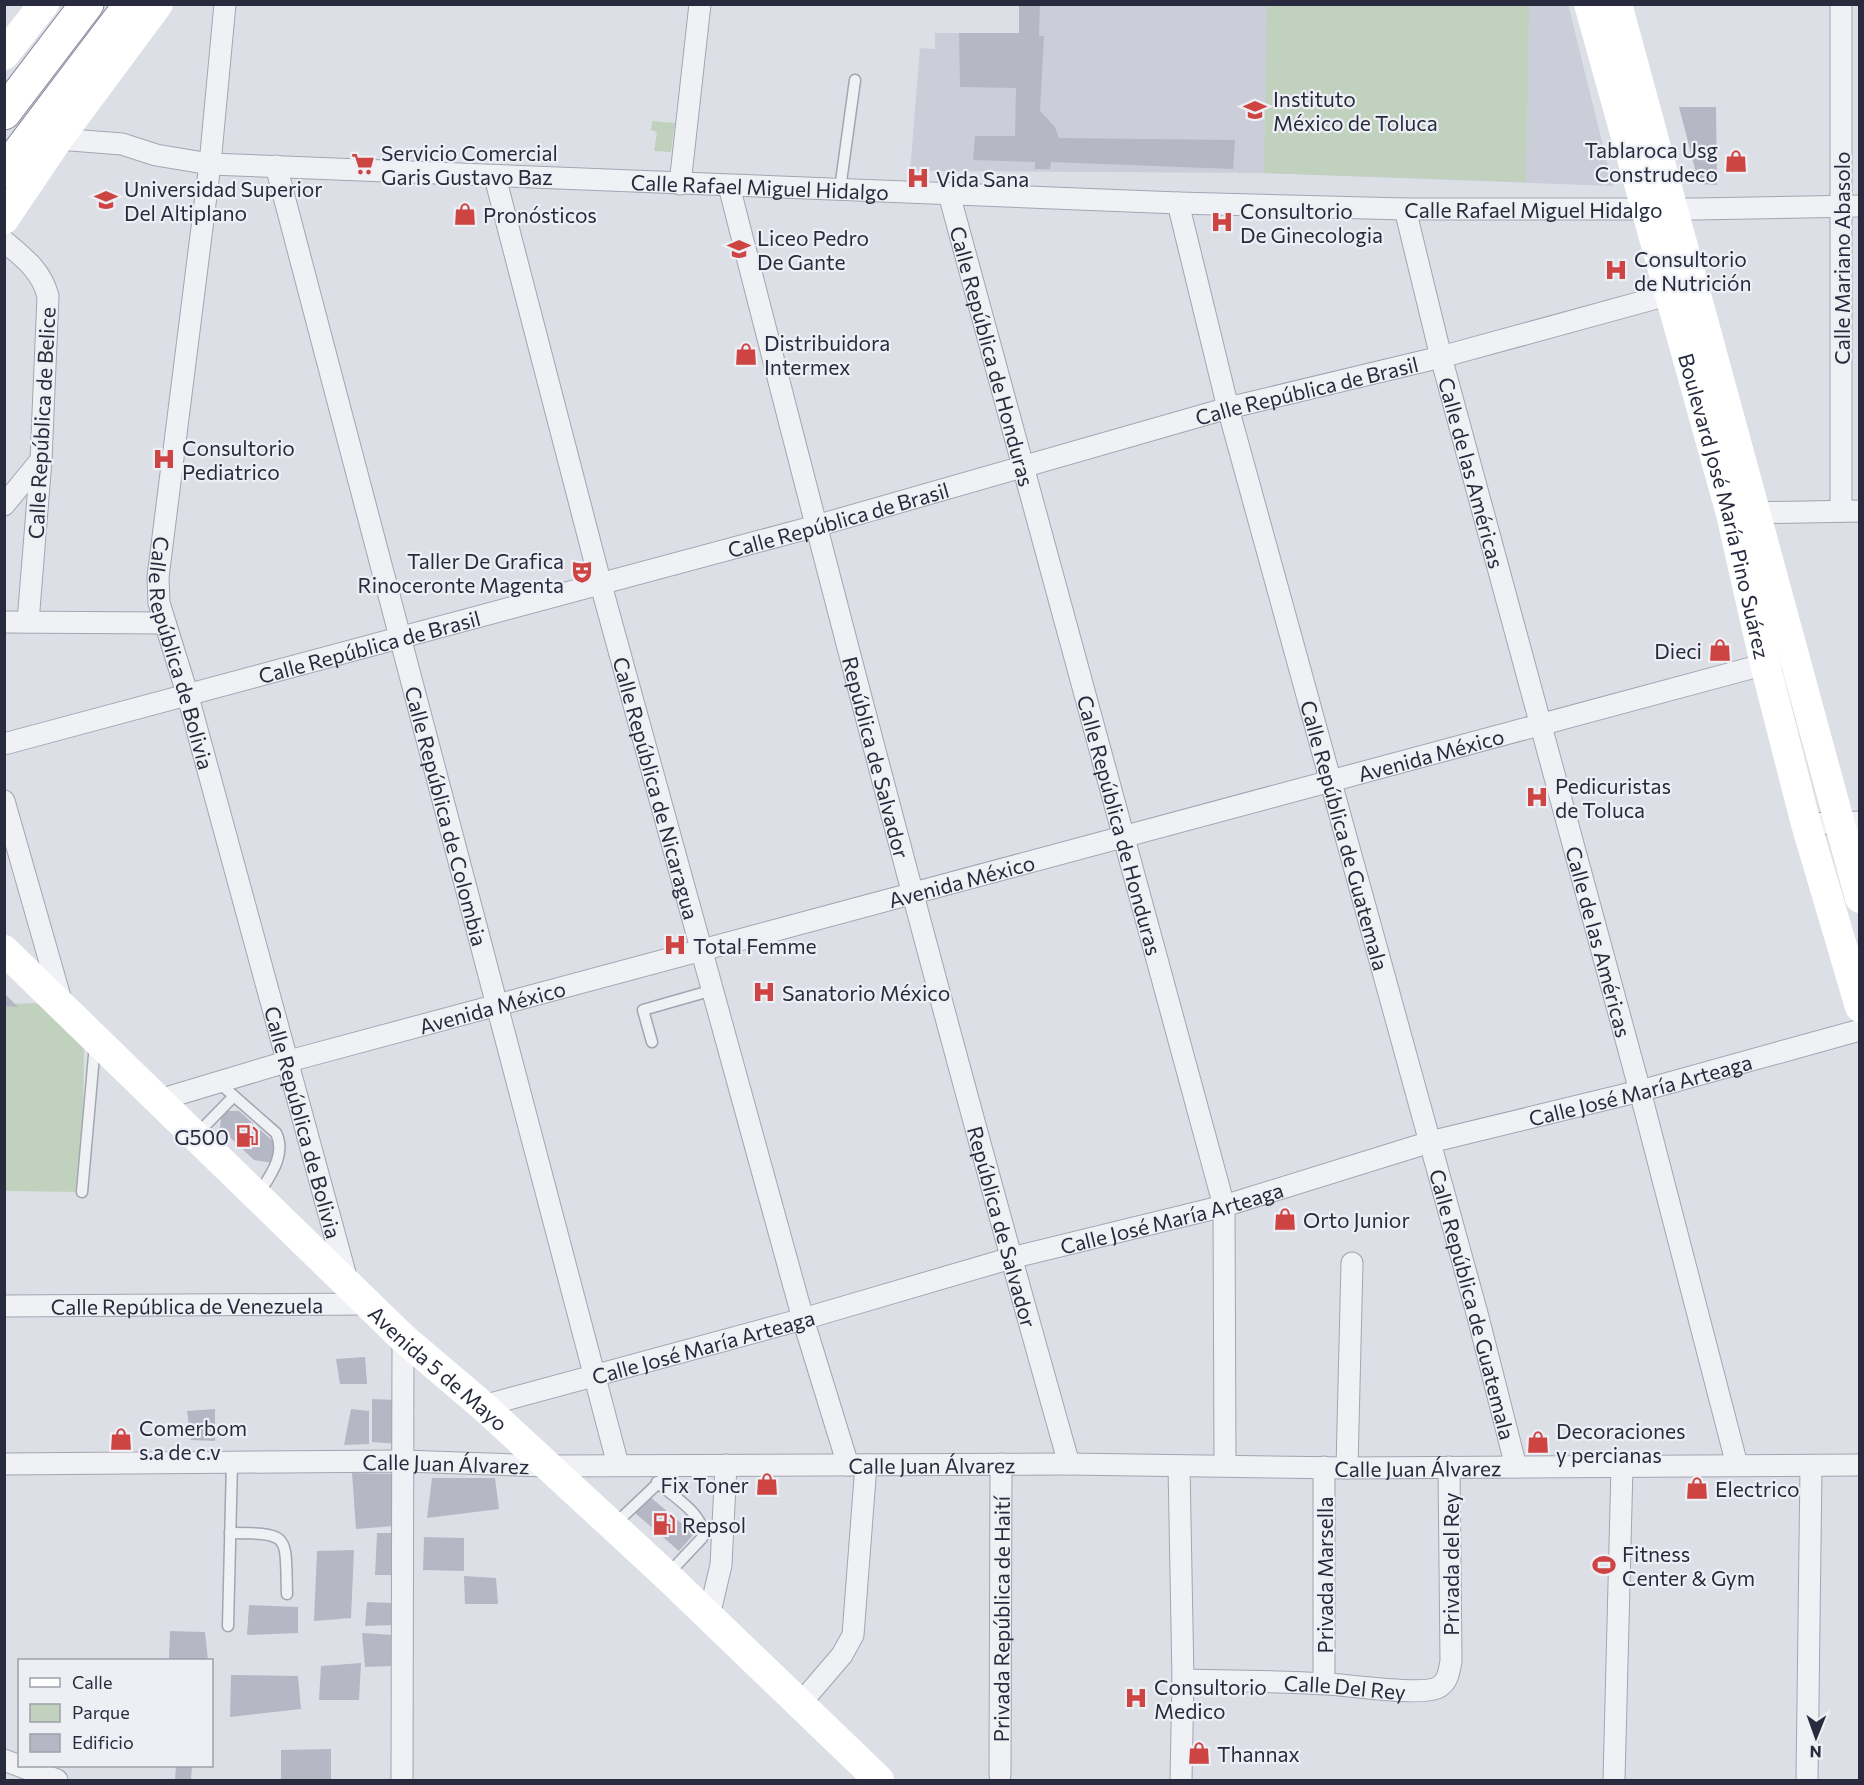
<svg xmlns="http://www.w3.org/2000/svg" width="1864" height="1785" font-family="Commissioner,sans-serif">
  <style>
    .built { fill: #cbced9 }
    .green { fill: #c0d1be }
    .building { fill: #b5b8c4 }
    .lines { fill: none; stroke-linecap: round; stroke-linejoin: round }
    .service-casing { stroke: #a3a5b1; stroke-width: 13 }
    .minor-casing { stroke: #a3a5b1; stroke-width: 23 }
    .trunk-casing { stroke: #858a9d; stroke-width: 35 }
    .service { stroke: #f0f1f5; stroke-width: 10 }
    .minor { stroke: #f0f1f5; stroke-width: 21 }
    .secondary { stroke: #fff; stroke-width: 30 }
    .trunk { stroke: #fff; stroke-width: 33 }
    .labels { text-anchor: middle; dominant-baseline: central; stroke-width: 4.5; stroke-linejoin: round; paint-order: stroke }
    .poi-label { font-size: 21px; fill: #272b3d; stroke: #edeff5; text-anchor: start }
    .street-label { font-size: 21px; fill: #272b3d; stroke: #edeff5 }
  </style>
  <rect width="100%" height="100%" fill="#dddfe7"/>
  <polygon class="built" points="1568,4 1613,186 1264,173 910,171 920,48 935,49 935,33 1019,33 1019,5"/>
  <g class="green">
    <polygon points="1267,5 1529,5 1526,182 1264,173"/>
    <polygon points="652,121 675,123 671,152 654,151 657,132 651,130"/>
    <polygon points="40,1003 84,1047 82,1192 5,1191 4,1004"/>
  </g>
  <g class="building">
    <polygon points="1019,4 1040,4 1039,36 1044,36 1040,111 1055,127 1059,138 1235,140 1233,169 1051,162 1050,169 1035,169 1035,162 973,160 975,136 1015,136 1016,88 960,87 959,33 1019,33"/>
    <polygon points="1679,107 1716,107 1717,185 1699,184"/>
    <polygon points="4,993 18,1007 4,1006"/>
    <polygon points="222,1111 239,1111 275,1143 273,1163 254,1160 220,1128"/>
    <polygon points="365,1357 367,1384 340,1384 336,1359"/>
    <polygon points="372,1399 395,1400 398,1444 372,1442"/>
    <polygon points="215,1409 215,1441 191,1440 187,1411"/>
    <polygon points="351,1409 369,1411 369,1444 344,1445"/>
    <polygon points="352,1473 397,1474 394,1526 356,1529"/>
    <polygon points="432,1478 495,1478 499,1509 427,1518"/>
    <polygon points="649,1496 694,1534 679,1551 635,1513"/>
    <polygon points="377,1533 393,1533 395,1575 375,1575"/>
    <polygon points="424,1537 464,1538 464,1571 423,1570"/>
    <polygon points="354,1550 351,1618 314,1621 317,1551"/>
    <polygon points="464,1576 496,1578 498,1604 465,1604"/>
    <polygon points="367,1602 391,1603 392,1625 365,1626"/>
    <polygon points="249,1605 298,1607 298,1633 247,1635"/>
    <polygon points="170,1631 205,1632 208,1660 169,1660"/>
    <polygon points="362,1633 393,1635 392,1666 365,1667"/>
    <polygon points="361,1663 359,1700 319,1700 321,1666"/>
    <polygon points="231,1675 298,1676 301,1709 230,1717"/>
    <polygon points="331,1749 331,1780 281,1780 281,1750"/>
    <polygon points="176,1766 192,1766 191,1780 175,1780"/>
  </g>
  <g class="lines">
    <g class="service-casing">
      <g id="service">
        <polyline points="840,189 855,80"/>
        <polyline points="652,1042 643,1010 713,990"/>
        <path d="M218,1082L276,1133C287,1155 269,1177 258,1195"/>
        <polyline points="196,1135 234,1096"/>
        <polyline points="82,1192 95,1044"/>
        <path d="M657,1482C672,1496 707,1515 702,1538L668,1574"/>
        <polyline points="615,1524 675,1467"/>
        <path d="M230,1533C292,1533 285,1535 287,1594"/>
        <polyline points="228,1626 232,1462"/>
      </g>
    </g>
    <g class="minor-casing">
      <g id="minor">
        <path id="s1" d="M225,4L210,164L158,577L159,603L187,693L348,1284"/>
        <path id="s2" d="M58,139L122,144L156,155L210,164L1178,203L1405,209H1696L1860,206"/>
        <path id="s3" d="M276,166L618,1465"/>
        <path id="s4" d="M495,177L601,585L803,1319L848,1465"/>
        <polyline points="680,184 700,4"/>
        <path id="s5" d="M729,186C838,613 949,1040 1069,1464"/>
        <path id="s6" d="M949,194L1224,1206L1225,1465"/>
        <path id="s7" d="M1178,203L1228,408L1478,1317L1516,1467"/>
        <path id="s8" d="M1405,209L1441,357L1640,1091L1737,1465"/>
        <path d="M4,241C24,258 41,270 48,296L41,460L28,622"/>
        <polyline points="4,505 41,460"/>
        <polyline points="1841,511 1841,4"/>
        <polyline points="1743,513 1860,511"/>
        <polyline points="4,622 165,623"/>
        <path id="s9" d="M4,744L816,526L1228,408L1441,357L1671,294"/>
        <polyline points="4,801 62,1004"/>
        <polyline points="1806,824 1860,822"/>
        <path id="s10" d="M159,1100L289,1061L1777,661"/>
        <path id="s11" d="M4,1306L370,1304"/>
        <path id="s12" d="M483,1406L803,1319L1011,1258L1224,1206L1430,1142L1640,1091L1860,1030"/>
        <path id="s13" d="M4,1464L404,1461L546,1466L1069,1464L1347,1468L1860,1465"/>
        <polyline points="1179,1466 1183,1680 1181,1780"/>
        <polyline points="1347,1468 1352,1263"/>
        <polyline points="709,1616 721,1565 726,1465"/>
        <path id="s14" d="M1183,1680C1231,1681 1279,1681 1327,1684C1350,1685 1418,1696 1437,1688C1448,1683 1449,1672 1451,1661L1449,1467"/>
        <polyline points="1324,1683 1324,1467"/>
        <polyline points="800,1704 842,1655 853,1635 866,1465"/>
        <polyline points="4,1760 57,1780"/>
        <path id="s15" d="M1000,1775L1001,1464"/>
        <polyline points="402,1780 403,1338"/>
        <polyline points="1614,1780 1622,1467"/>
        <polyline points="1807,1780 1811,1466"/>
      </g>
    </g>
    <g class="trunk-casing">
      <g id="trunk">
        <polyline points="4,113 87,4"/>
        <polyline points="4,172 131,4"/>
      </g>
    </g>
    <use href="#service" class="service"/>
    <use href="#minor" class="minor"/>
    <g class="secondary">
      <path id="s16" d="M1589,4L1731,514L1765,664L1806,824L1860,1007"/>
      <polyline points="1617,4 1860,898"/>
      <polyline points="4,55 44,4"/>
      <polyline points="4,219 58,139 158,4"/>
      <path id="s17" d="M4,950L403,1338L483,1406L666,1575L879,1780"/>
    </g>
    <use href="#trunk" class="trunk"/>
  </g>
  <defs>
    <g id="university-bare" transform="scale(1.8)"><path d="M0-5L7-2L0 1L-7-2ZM-4 1L0 2.5L4 1V4Q0 6-4 4Z" fill="#cd4442" stroke="#edeff5" stroke-width="2.5" paint-order="stroke"/></g>
    <g id="shop-bare" transform="scale(1.8)"><path d="M-5-2.5h2.3a2.7 3.5 0 0 1 5.4 0H5L5.5 6h-11ZM-1.5-2.5h3a1.5 2.3 0 0 0-3 0Z" fill="#cd4442" stroke="#edeff5" stroke-width="2.5" paint-order="stroke"/></g>
    <g id="supermarket-bare" transform="scale(1.8)"><path d="M-6-5.5h2.5l.6 2H6L4.5 2H-2.5L-4.4-4H-6ZM-1.5 3.2a1.3 1.3 0 1 0 .1 0ZM3 3.2a1.3 1.3 0 1 0 .1 0Z" fill="#cd4442" stroke="#edeff5" stroke-width="2.5" paint-order="stroke"/></g>
    <g id="hospital-bare" transform="scale(1.8)"><path d="M-5-5h3v3.5h4V-5h3V5h-3V1.5h-4V5h-3Z" fill="#cd4442" stroke="#edeff5" stroke-width="2.5" paint-order="stroke"/></g>
    <g id="school-bare" transform="scale(1.8)"><path d="M0-5L7-2L0 1L-7-2ZM-4 1L0 2.5L4 1V4Q0 6-4 4Z" fill="#cd4442" stroke="#edeff5" stroke-width="2.5" paint-order="stroke"/></g>
    <g id="theatre-bare" transform="scale(1.8)"><path d="M-5-5.5Q0-4 5-5.5V0Q5 5 0 6Q-5 5-5 0ZM-3.3-2.5H-1v1.5H-3.3ZM1-2.5H3.3v1.5H1ZM-2.8 1Q0 5.5 2.8 1Z" fill="#cd4442" stroke="#edeff5" stroke-width="2.5" paint-order="stroke"/></g>
    <g id="fuel-bare" transform="scale(1.8)"><path d="M-5.5-6h7V0h2V4h1.3V-2.5L3-4.5l.8-.8L6-3V5H2.5V1h-1V6h-7ZM-4.2-4.7v3.2H.2V-4.7Z" fill="#cd4442" stroke="#edeff5" stroke-width="2.5" paint-order="stroke"/></g>
    <g id="stadium-bare" transform="scale(1.8)"><path d="M0-5a6.5 5 0 1 0 0 10a6.5 5 0 1 0 0-10ZM-3.5-1.8h7v3.6h-7Z" fill="#cd4442" stroke="#edeff5" stroke-width="2.5" paint-order="stroke"/></g>
  </defs>
  <g fill-rule="evenodd">
    <use href="#university-bare" x="1255" y="110"/>
    <use href="#shop-bare" x="1736" y="161"/>
    <use href="#supermarket-bare" x="363" y="164"/>
    <use href="#hospital-bare" x="918" y="178"/>
    <use href="#university-bare" x="106" y="200"/>
    <use href="#shop-bare" x="465" y="214"/>
    <use href="#hospital-bare" x="1222" y="222"/>
    <use href="#school-bare" x="739" y="249"/>
    <use href="#hospital-bare" x="1616" y="270"/>
    <use href="#shop-bare" x="746" y="354"/>
    <use href="#hospital-bare" x="164" y="459"/>
    <use href="#theatre-bare" x="582" y="572"/>
    <use href="#shop-bare" x="1720" y="650"/>
    <use href="#hospital-bare" x="1537" y="797"/>
    <use href="#hospital-bare" x="675" y="945"/>
    <use href="#hospital-bare" x="764" y="992"/>
    <use href="#fuel-bare" x="247" y="1136"/>
    <use href="#shop-bare" x="1285" y="1219"/>
    <use href="#shop-bare" x="121" y="1439"/>
    <use href="#shop-bare" x="1538" y="1442"/>
    <use href="#shop-bare" x="767" y="1484"/>
    <use href="#shop-bare" x="1697" y="1488"/>
    <use href="#fuel-bare" x="664" y="1524"/>
    <use href="#stadium-bare" x="1604" y="1565"/>
    <use href="#hospital-bare" x="1136" y="1698"/>
    <use href="#shop-bare" x="1199" y="1753"/>
  </g>
  <g class="labels">
    <g class="poi-label">
      <text x="1273" y="98">Instituto<tspan x="1273" dy="24">México de Toluca</tspan></text>
      <text x="1718" y="149" text-anchor="end">Tablaroca Usg<tspan x="1718" dy="24">Construdeco</tspan></text>
      <text x="381" y="152">Servicio Comercial<tspan x="381" dy="24">Garis Gustavo Baz</tspan></text>
      <text x="936" y="178">Vida Sana</text>
      <text x="124" y="188">Universidad Superior<tspan x="124" dy="24">Del Altiplano</tspan></text>
      <text x="1240" y="210">Consultorio<tspan x="1240" dy="24">De Ginecologia</tspan></text>
      <text x="483" y="214">Pronósticos</text>
      <text x="757" y="237">Liceo Pedro<tspan x="757" dy="24">De Gante</tspan></text>
      <text x="1634" y="258">Consultorio<tspan x="1634" dy="24">de Nutrición</tspan></text>
      <text x="764" y="342">Distribuidora<tspan x="764" dy="24">Intermex</tspan></text>
      <text x="182" y="447">Consultorio<tspan x="182" dy="24">Pediatrico</tspan></text>
      <text x="564" y="560" text-anchor="end">Taller De Grafica<tspan x="564" dy="24">Rinoceronte Magenta</tspan></text>
      <text x="1702" y="650" text-anchor="end">Dieci</text>
      <text x="1555" y="785">Pedicuristas<tspan x="1555" dy="24">de Toluca</tspan></text>
      <text x="693" y="945">Total Femme</text>
      <text x="782" y="992">Sanatorio México</text>
      <text x="229" y="1136" text-anchor="end">G500</text>
      <text x="1303" y="1219">Orto Junior</text>
      <text x="139" y="1427">Comerbom<tspan x="139" dy="24">s.a de c.v</tspan></text>
      <text x="1556" y="1430">Decoraciones<tspan x="1556" dy="24">y percianas</tspan></text>
      <text x="749" y="1484" text-anchor="end">Fix Toner</text>
      <text x="1715" y="1488">Electrico</text>
      <text x="682" y="1524">Repsol</text>
      <text x="1622" y="1553">Fitness<tspan x="1622" dy="24">Center &amp; Gym</tspan></text>
      <text x="1154" y="1686">Consultorio<tspan x="1154" dy="24">Medico</tspan></text>
      <text x="1217" y="1753">Thannax</text>
    </g>
    <g class="street-label">
      <text stroke="none"><textPath href="#s2" startOffset="705">Calle Rafael Miguel Hidalgo</textPath></text>
      <text stroke="none"><textPath href="#s2" startOffset="1479">Calle Rafael Miguel Hidalgo</textPath></text>
      <text transform="translate(1841 258) rotate(-90)">Calle Mariano Abasolo</text>
      <text stroke="none"><textPath href="#s6" startOffset="168">Calle República de Honduras</textPath></text>
      <text stroke="none"><textPath href="#s9" startOffset="1350">Calle República de Brasil</textPath></text>
      <text transform="translate(41 423) rotate(-87)">Calle República de Belice</text>
      <text stroke="none"><textPath href="#s8" startOffset="272">Calle de las Américas</textPath></text>
      <text stroke="none"><textPath href="#s16" startOffset="520">Boulevard José María Pino Suárez</textPath></text>
      <text stroke="none"><textPath href="#s9" startOffset="864">Calle República de Brasil</textPath></text>
      <text stroke="none"><textPath href="#s9" startOffset="378">Calle República de Brasil</textPath></text>
      <text stroke="none"><textPath href="#s1" startOffset="656">Calle República de Bolivia</textPath></text>
      <text stroke="none"><textPath href="#s10" startOffset="1318">Avenida México</textPath></text>
      <text stroke="none"><textPath href="#s5" startOffset="590">República de Salvador</textPath></text>
      <text stroke="none"><textPath href="#s4" startOffset="632">Calle República de Nicaragua</textPath></text>
      <text stroke="none"><textPath href="#s3" startOffset="672">Calle República de Colombia</textPath></text>
      <text stroke="none"><textPath href="#s6" startOffset="654">Calle República de Honduras</textPath></text>
      <text stroke="none"><textPath href="#s7" startOffset="654">Calle República de Guatemala</textPath></text>
      <text stroke="none"><textPath href="#s10" startOffset="832">Avenida México</textPath></text>
      <text stroke="none"><textPath href="#s8" startOffset="758">Calle de las Américas</textPath></text>
      <text stroke="none"><textPath href="#s10" startOffset="346">Avenida México</textPath></text>
      <text stroke="none"><textPath href="#s12" startOffset="1200">Calle José María Arteaga</textPath></text>
      <text stroke="none"><textPath href="#s1" startOffset="1142">Calle República de Bolivia</textPath></text>
      <text stroke="none"><textPath href="#s12" startOffset="714">Calle José María Arteaga</textPath></text>
      <text stroke="none"><textPath href="#s5" startOffset="1076">República de Salvador</textPath></text>
      <text stroke="none"><textPath href="#s7" startOffset="1140">Calle República de Guatemala</textPath></text>
      <text stroke="none"><textPath href="#s11" startOffset="183">Calle República de Venezuela</textPath></text>
      <text stroke="none"><textPath href="#s12" startOffset="228">Calle José María Arteaga</textPath></text>
      <text stroke="none"><textPath href="#s17" startOffset="603">Avenida 5 de Mayo</textPath></text>
      <text stroke="none"><textPath href="#s13" startOffset="442">Calle Juan Álvarez</textPath></text>
      <text stroke="none"><textPath href="#s13" startOffset="928">Calle Juan Álvarez</textPath></text>
      <text stroke="none"><textPath href="#s13" startOffset="1414">Calle Juan Álvarez</textPath></text>
      <text transform="translate(1450 1564) rotate(-90)">Privada del Rey</text>
      <text transform="translate(1324 1575) rotate(-90)">Privada Marsella</text>
      <text stroke="none"><textPath href="#s15" startOffset="156">Privada República de Haití</textPath></text>
      <text stroke="none"><textPath href="#s14" startOffset="162">Calle Del Rey</textPath></text>
    </g>
  </g>
  <rect width="1864" height="1785" fill="none" stroke="#272b3d" stroke-width="12"/>
  <rect x="18" y="1659" width="195" height="108" fill="#edeff5" stroke="#9ea1ab" stroke-width="1.5"/>
  <rect x="30" y="1678" width="30" height="9" fill="#ffffff" stroke="#9ea1ab" stroke-width="1.5"/>
  <text x="72" y="1689" font-size="18" fill="#272b3d">Calle</text>
  <rect x="30" y="1704" width="30" height="18" fill="#c0d1be" stroke="#9ea1ab" stroke-width="1.5"/>
  <text x="72" y="1719" font-size="18" fill="#272b3d">Parque</text>
  <rect x="30" y="1734" width="30" height="18" fill="#b5b8c4" stroke="#9ea1ab" stroke-width="1.5"/>
  <text x="72" y="1749" font-size="18" fill="#272b3d">Edificio</text>
  <g transform="translate(1816 1737) rotate(181)" stroke="#edeff5" stroke-width="4.5" paint-order="stroke">
  <path d="M0-4.5L10 22L0 15L-10 22Z" fill="#272b3d"/>
  <text y="-9" font-size="16" font-weight="bold" text-anchor="middle" fill="#272b3d">N</text>
  </g>
</svg>
